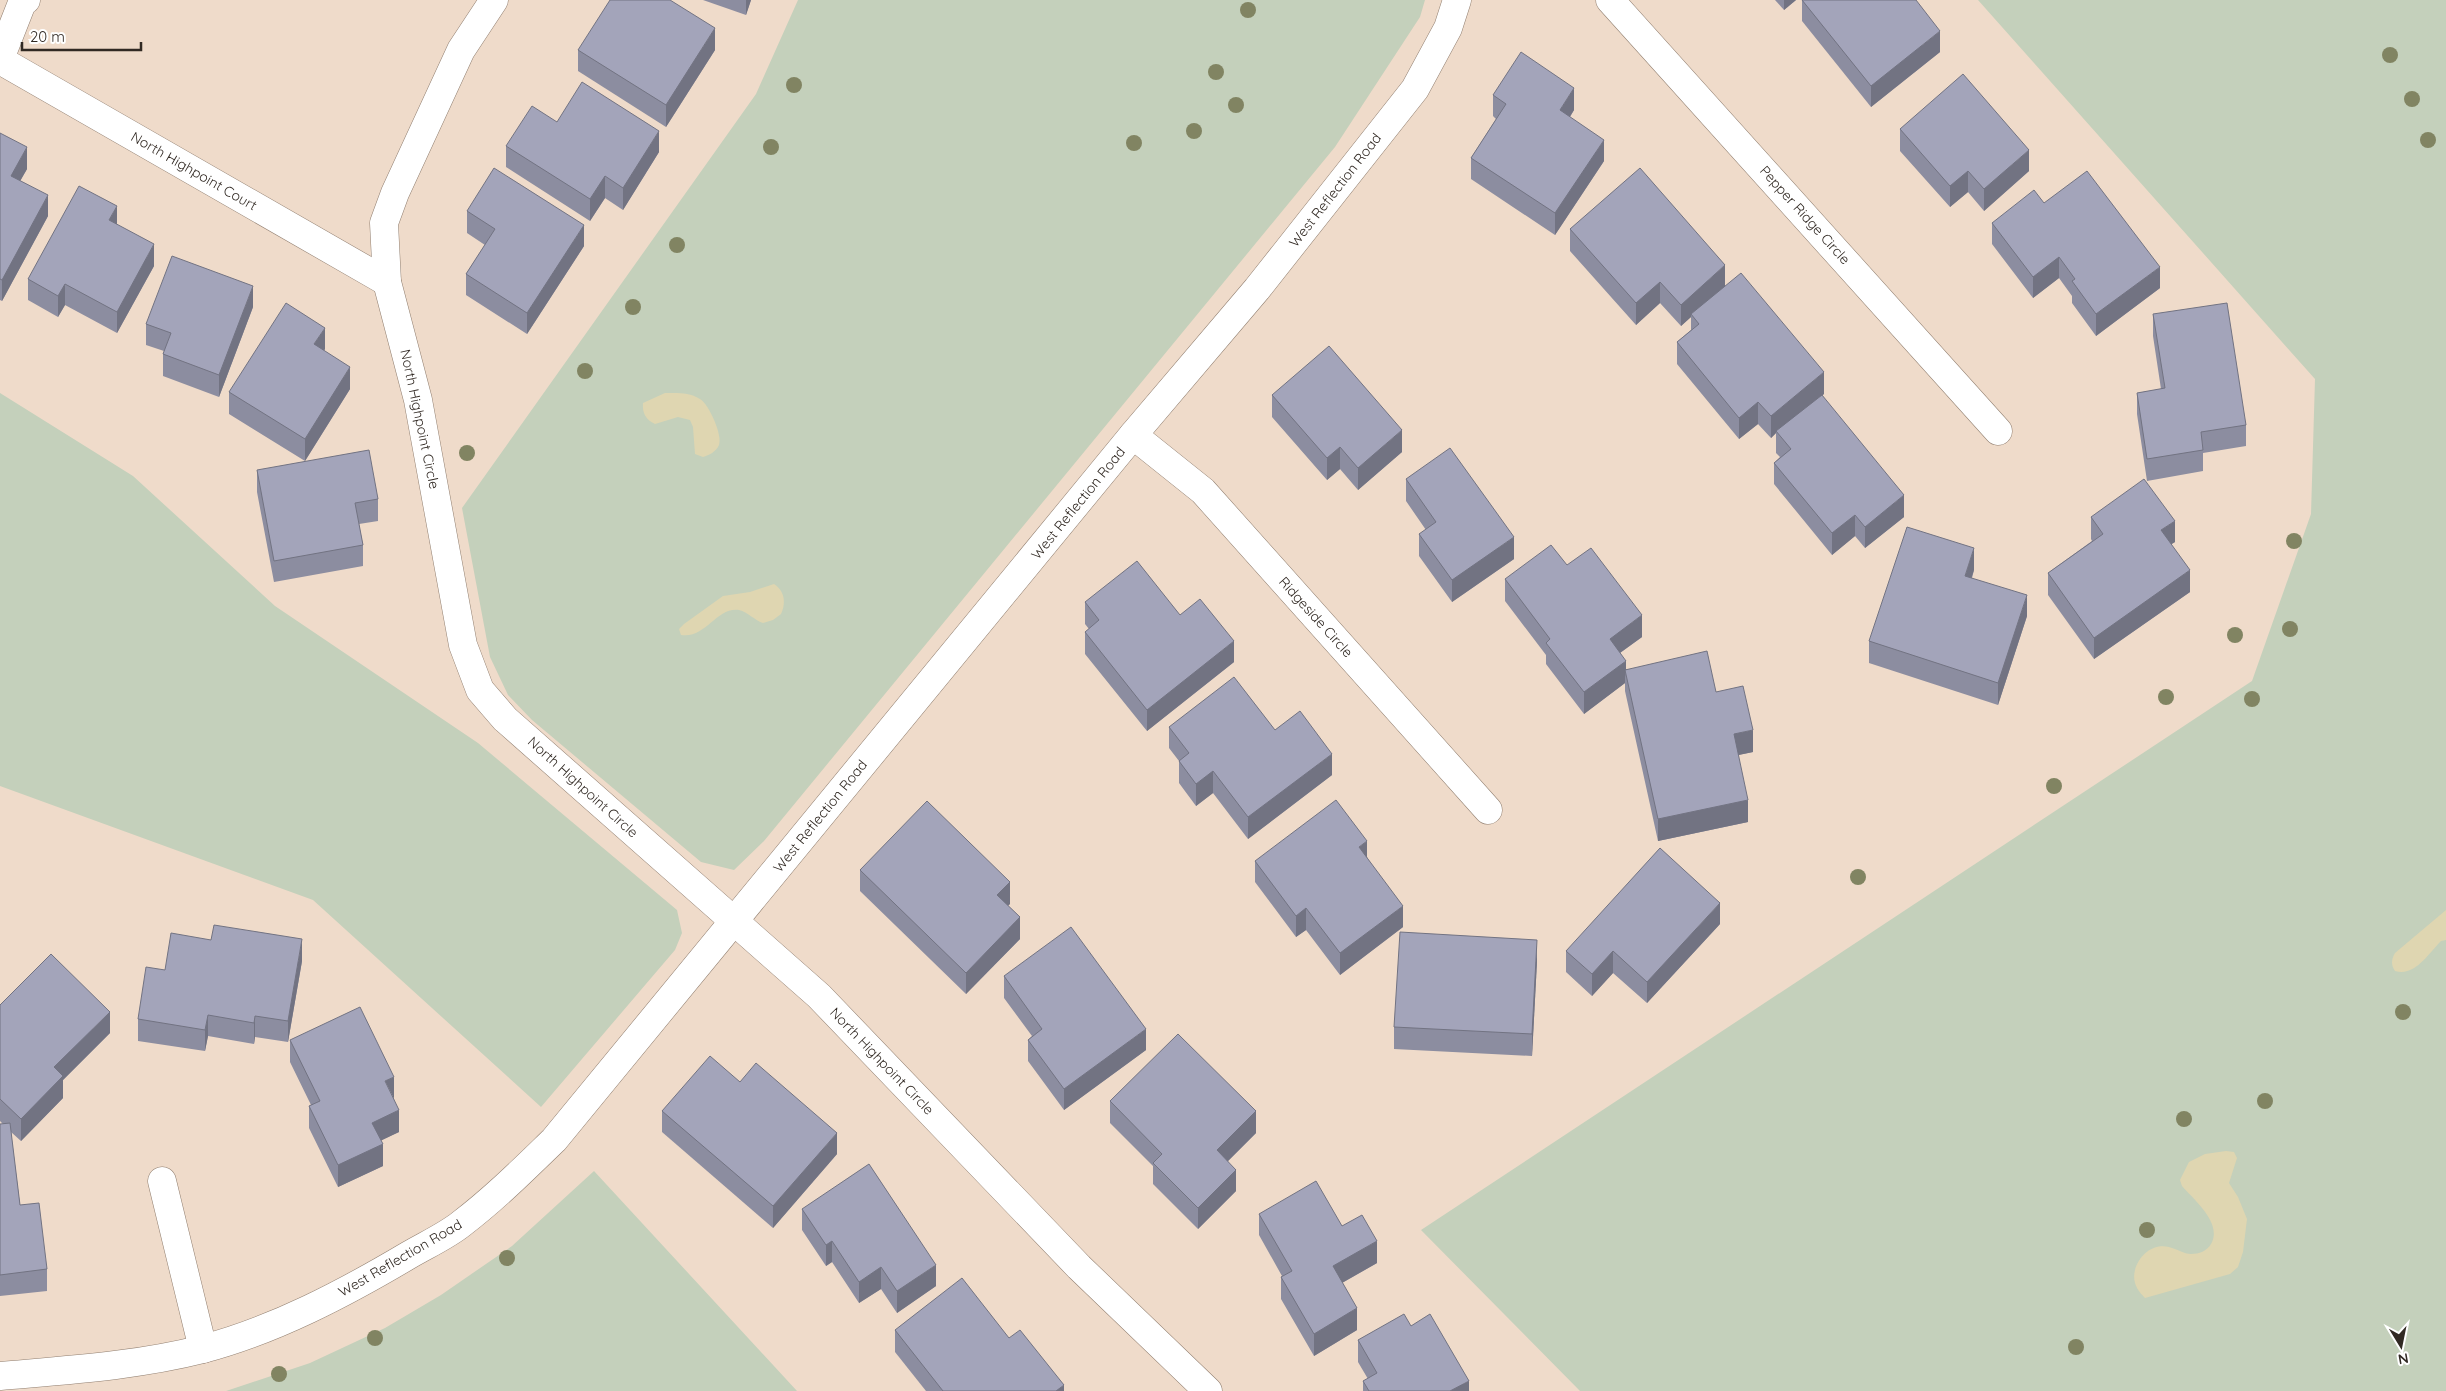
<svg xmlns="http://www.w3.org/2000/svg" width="2446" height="1391" font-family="Quicksand,sans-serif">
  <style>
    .green { fill: #c4d0bb }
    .sand { fill: #dfd6b1 }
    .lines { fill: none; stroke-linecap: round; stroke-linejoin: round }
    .minor-casing { stroke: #917f70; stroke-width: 29 }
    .minor { stroke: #fff; stroke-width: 28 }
    .tree { fill: #818462 }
    .wall { fill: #8c8da0 }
    .shaded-wall { fill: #727382 }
    .building { fill: #a3a4ba; stroke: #727382 }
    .labels { text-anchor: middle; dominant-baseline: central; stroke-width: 4; stroke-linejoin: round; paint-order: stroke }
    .street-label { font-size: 14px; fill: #312923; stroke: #fff }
  </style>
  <rect width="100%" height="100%" fill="#efdbca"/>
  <g class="green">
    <polygon points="798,0 1425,0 1420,17 1335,147 764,841 734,870 701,862 532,720 508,695 490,657 462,508 756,94"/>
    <polygon points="1978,0 2446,0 2446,1391 1580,1391 1421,1230 2252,681 2311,514 2315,379"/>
    <polygon points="0,393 133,476 275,606 478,743 677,910 682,933 675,950 541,1107 313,900 0,786"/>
    <polygon points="594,1171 797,1391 226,1391 310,1363 385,1328 441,1295 512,1246"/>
  </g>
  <g class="sand">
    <path d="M665,393C678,393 689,392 700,399C709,404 723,436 719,445C716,452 709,455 703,457L695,454L693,427L690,420L678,417L655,424C646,420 642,413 643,403Z"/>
    <path d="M774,584C785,591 786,603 781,614L773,620L763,623C754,620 748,612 739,610C716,607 706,639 681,635L679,629L684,624L723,596L750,592Z"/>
    <path d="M2446,910V940L2441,941C2428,954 2415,977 2395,971C2391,965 2391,960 2395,953Z"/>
    <path d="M2226,1151L2234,1152L2237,1158L2229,1183L2238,1197L2247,1219L2243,1252L2238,1267L2230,1274L2145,1298C2137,1290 2132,1282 2135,1270C2139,1255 2153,1243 2169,1247C2177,1249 2184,1254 2191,1254C2199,1254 2207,1251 2211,1244C2223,1223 2194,1200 2182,1186L2180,1180L2189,1162L2205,1154Z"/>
  </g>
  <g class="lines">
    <g class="minor-casing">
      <g id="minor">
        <polyline points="494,0 461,50 395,193 384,223 387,282 418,400 463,645 480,690 505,719 819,996 1079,1267 1208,1391"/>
        <polyline points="1610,0 1998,431"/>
        <polyline points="0,59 22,3 26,0"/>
        <polyline points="0,60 387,282"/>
        <polyline points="1133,435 1203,491 1488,810"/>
        <polyline points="162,1181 203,1349"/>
        <path d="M0,1376C68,1370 136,1366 203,1349C275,1330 345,1293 409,1255C426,1245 446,1236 461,1224C495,1198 524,1169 554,1140L1133,435L1257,289L1415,89L1448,28L1457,0"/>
      </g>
    </g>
    <use href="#minor" class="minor"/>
  </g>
  <g class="tree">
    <circle cx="1248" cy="10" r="8"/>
    <circle cx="2390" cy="55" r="8"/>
    <circle cx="1216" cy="72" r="8"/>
    <circle cx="794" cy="85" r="8"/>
    <circle cx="2412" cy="99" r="8"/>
    <circle cx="1236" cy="105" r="8"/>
    <circle cx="1194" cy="131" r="8"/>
    <circle cx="2428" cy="140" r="8"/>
    <circle cx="1134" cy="143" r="8"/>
    <circle cx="771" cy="147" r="8"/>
    <circle cx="677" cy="245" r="8"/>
    <circle cx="633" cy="307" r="8"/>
    <circle cx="585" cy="371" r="8"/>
    <circle cx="467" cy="453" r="8"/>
    <circle cx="2294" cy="541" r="8"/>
    <circle cx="2290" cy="629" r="8"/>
    <circle cx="2235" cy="635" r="8"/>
    <circle cx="2166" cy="697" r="8"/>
    <circle cx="2252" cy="699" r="8"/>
    <circle cx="2054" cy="786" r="8"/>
    <circle cx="1858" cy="877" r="8"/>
    <circle cx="2403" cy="1012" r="8"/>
    <circle cx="2265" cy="1101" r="8"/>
    <circle cx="2184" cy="1119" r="8"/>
    <circle cx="2147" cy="1230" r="8"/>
    <circle cx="507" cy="1258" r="8"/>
    <circle cx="375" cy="1338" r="8"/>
    <circle cx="2076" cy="1347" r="8"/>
    <circle cx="279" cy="1374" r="8"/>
  </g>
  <g class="wall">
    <polygon points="703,0 751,0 746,15"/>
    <polygon points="1775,0 1796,0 1784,10"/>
    <polygon points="1802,0 1940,52 1871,107 1802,21"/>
    <polygon points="578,50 715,50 666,127 578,71"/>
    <polygon points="1493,95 1574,110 1570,117 1604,161 1555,235 1471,179 1471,158 1496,119 1493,116"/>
    <polygon points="557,122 659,152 623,210 605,198 590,221 506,167 506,146"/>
    <polygon points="1900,129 2029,171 1984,211 1968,192 1950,207 1900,151"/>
    <polygon points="0,133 27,169 20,181 48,216 2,301 0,300"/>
    <polygon points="2044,203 2160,288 2096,336 2072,303 2072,296 2059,278 2033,298 1992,244 1992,223"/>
    <polygon points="467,211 584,246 527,334 466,295 466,274 485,245 467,233"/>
    <polygon points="117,224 154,266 117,333 65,305 58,317 28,300 28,279"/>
    <polygon points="1570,229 1725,286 1824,394 1822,395 1904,517 1865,548 1855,536 1832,555 1774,484 1774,463 1780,457 1776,453 1776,433 1771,438 1758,424 1739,439 1677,364 1677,342 1691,330 1691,317 1681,326 1660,303 1636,325 1570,251"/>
    <polygon points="253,307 219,397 163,376 163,354 164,351 146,345 146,324"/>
    <polygon points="2153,314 2246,425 2246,446 2203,453 2203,471 2147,481 2137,414 2137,393 2161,389 2153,336"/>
    <polygon points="325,349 324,351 350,389 305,461 229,414 229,392"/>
    <polygon points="1272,395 1402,452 1358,490 1340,469 1327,480 1272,417"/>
    <polygon points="257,470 378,499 378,521 359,524 363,545 363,566 274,582 257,492"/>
    <polygon points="1406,479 1514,559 1452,602 1419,556 1419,534 1426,530 1406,501"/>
    <polygon points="2091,517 2175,542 2171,544 2190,592 2094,659 2048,595 2048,573 2092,541 2091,539"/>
    <polygon points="1567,565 1642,637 1620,653 1626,669 1716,692 1753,752 1738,755 1748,822 1658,841 1625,691 1625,683 1584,714 1546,664 1546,655 1505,601 1505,579"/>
    <polygon points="1974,570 1972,578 2027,616 1998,705 1869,663 1869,641"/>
    <polygon points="1085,602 1180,615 1234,662 1147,731 1085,654 1085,632 1089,629 1085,624"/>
    <polygon points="1169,727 1275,730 1332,775 1248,839 1213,793 1196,806 1179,783 1179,761 1169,748"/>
    <polygon points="1367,857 1403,927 1340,975 1306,930 1296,937 1255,882 1255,861"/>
    <polygon points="860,870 1010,904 1008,905 1020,939 966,994 860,891"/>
    <polygon points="1720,924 1647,1003 1613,973 1592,996 1566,972 1566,951"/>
    <polygon points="302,961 288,1042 255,1037 254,1044 208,1036 205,1051 138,1041 138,1019 165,970"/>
    <polygon points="1537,961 1532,1056 1394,1049 1394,1027"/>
    <polygon points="1004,976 1146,1050 1064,1110 1028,1061 1028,1040 1032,1036 1004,998"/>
    <polygon points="0,1005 110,1033 63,1080 63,1098 21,1141 11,1132 20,1205 47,1269 47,1291 0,1296 0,1124 3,1124 0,1121"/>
    <polygon points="290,1040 394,1099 399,1132 381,1140 383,1166 338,1187 309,1128 309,1106 311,1105 290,1062"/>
    <polygon points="740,1082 837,1154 773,1228 662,1132 662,1111"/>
    <polygon points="1110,1101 1256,1133 1228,1161 1236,1191 1198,1229 1153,1184 1153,1166 1110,1123"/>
    <polygon points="802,1209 936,1286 897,1313 881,1289 859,1303 832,1262 826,1266 802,1230"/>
    <polygon points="1259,1214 1342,1226 1377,1263 1342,1283 1357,1330 1314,1356 1281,1299 1281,1277 1282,1276 1259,1235"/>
    <polygon points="1411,1326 1469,1391 1363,1391 1363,1381 1368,1379 1358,1362 1358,1340"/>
    <polygon points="895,1330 1009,1338 1064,1391 926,1391 895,1352"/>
  </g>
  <g class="shaded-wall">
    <polygon points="746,0 751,0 746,15"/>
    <polygon points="1784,0 1796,0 1784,10"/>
    <polygon points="715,28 715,50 666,127 666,105"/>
    <polygon points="1940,31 1940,52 1871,107 1871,86"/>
    <polygon points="1574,88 1574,110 1560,132 1560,110"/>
    <polygon points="659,131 659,152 623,210 623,188"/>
    <polygon points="1604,140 1604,161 1555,235 1555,213"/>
    <polygon points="27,147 27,169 11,197 11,176"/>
    <polygon points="2029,150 2029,171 1984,211 1984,189"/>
    <polygon points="1968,171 1968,192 1950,207 1950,186"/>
    <polygon points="605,176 605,198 590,221 590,199"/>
    <polygon points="48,195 48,216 2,301 2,280"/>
    <polygon points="117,206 117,228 109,220"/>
    <polygon points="584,225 584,246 527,334 527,313"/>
    <polygon points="154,244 154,266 117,333 117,312"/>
    <polygon points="2059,257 2059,278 2033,298 2033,277"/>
    <polygon points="1725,265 1725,287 1691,314 1691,317 1681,326 1681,305"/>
    <polygon points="2160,267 2160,288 2096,336 2096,314"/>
    <polygon points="1660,282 1660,303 1636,325 1636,303"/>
    <polygon points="65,284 65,305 58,317 58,296"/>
    <polygon points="253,286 253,307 219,397 219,375"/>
    <polygon points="325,328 325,349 314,366 314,344"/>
    <polygon points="350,367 350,389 305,461 305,439"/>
    <polygon points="1824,372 1824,394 1777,432 1776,431 1776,433 1771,438 1771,416"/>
    <polygon points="1758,402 1758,424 1739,439 1739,418"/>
    <polygon points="1402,430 1402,452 1358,490 1358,468"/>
    <polygon points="1340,447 1340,469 1327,480 1327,458"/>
    <polygon points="1904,495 1904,517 1865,548 1865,527"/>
    <polygon points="1855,515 1855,536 1832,555 1832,533"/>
    <polygon points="2175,521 2175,542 2161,551 2161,530"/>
    <polygon points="1514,537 1514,559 1452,602 1452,580"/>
    <polygon points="1974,548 1974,570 1965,597 1965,576"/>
    <polygon points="2190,570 2190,592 2094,659 2094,638"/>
    <polygon points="2027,595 2027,616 1998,705 1998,683"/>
    <polygon points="1642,615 1642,637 1610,660 1610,639"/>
    <polygon points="1234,641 1234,662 1147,731 1147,710"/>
    <polygon points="1626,661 1626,677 1625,670 1625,683 1584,714 1584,692"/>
    <polygon points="1753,730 1753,752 1734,756 1734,734"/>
    <polygon points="1332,754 1332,775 1248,839 1248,817"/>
    <polygon points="1213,771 1213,793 1196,806 1196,784"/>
    <polygon points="1748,800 1748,822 1658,841 1658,819"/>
    <polygon points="1367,841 1367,862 1359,847"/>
    <polygon points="1010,882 1010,904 997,916 997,895"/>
    <polygon points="1720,903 1720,924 1647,1003 1647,982"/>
    <polygon points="1403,906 1403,927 1340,975 1340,953"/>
    <polygon points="1306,908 1306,930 1296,937 1296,916"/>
    <polygon points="1020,917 1020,939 966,994 966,973"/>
    <polygon points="302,939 302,961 288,1042 288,1021"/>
    <polygon points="1537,940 1537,961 1532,1056 1532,1034"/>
    <polygon points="1613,951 1613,973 1592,996 1592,974"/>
    <polygon points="110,1012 110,1033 63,1080 63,1098 21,1141 21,1119 54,1067"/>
    <polygon points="208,1015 208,1036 205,1051 205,1030"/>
    <polygon points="255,1016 255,1037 254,1044 254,1023"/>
    <polygon points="1146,1029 1146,1050 1064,1110 1064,1089"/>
    <polygon points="394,1077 394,1099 385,1081"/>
    <polygon points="399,1110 399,1132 372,1145 372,1123"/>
    <polygon points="1256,1111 1256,1133 1217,1172 1217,1150"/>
    <polygon points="837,1133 837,1154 773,1228 773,1206"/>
    <polygon points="383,1144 383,1166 338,1187 338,1165"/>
    <polygon points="1236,1170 1236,1191 1198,1229 1198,1208"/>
    <polygon points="832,1241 832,1262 826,1266 826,1245"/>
    <polygon points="1377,1241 1377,1263 1333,1288 1333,1266"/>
    <polygon points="936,1265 936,1286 897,1313 897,1291"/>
    <polygon points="881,1267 881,1289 859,1303 859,1282"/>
    <polygon points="1357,1308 1357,1330 1314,1356 1314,1334"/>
    <polygon points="1469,1381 1469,1391 1450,1391"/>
    <polygon points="1064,1385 1064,1391 1056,1391"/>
  </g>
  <g class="building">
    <polygon points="610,0 670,0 715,28 666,105 578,50"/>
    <polygon points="1802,0 1916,0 1940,31 1871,86"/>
    <polygon points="1521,52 1574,88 1560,110 1604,140 1555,213 1471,158 1506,104 1493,95"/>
    <polygon points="1963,74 2029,150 1984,189 1968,171 1950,186 1900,129"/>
    <polygon points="582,82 659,131 623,188 605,176 590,199 506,146 532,106 557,122"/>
    <polygon points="0,133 27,147 11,176 48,195 2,280 0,279"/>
    <polygon points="494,168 584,225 527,313 466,274 495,229 467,211"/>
    <polygon points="1640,168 1725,265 1681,305 1660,282 1636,303 1570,229"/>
    <polygon points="2087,171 2160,267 2096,314 2072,281 2075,279 2059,257 2033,277 1992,223 2034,190 2044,203"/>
    <polygon points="79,186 117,206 109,220 154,244 117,312 65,284 58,296 28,279"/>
    <polygon points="172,256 253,286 219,375 163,354 171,333 146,324"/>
    <polygon points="1741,273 1824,372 1771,416 1758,402 1739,418 1677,342 1699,324 1691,314"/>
    <polygon points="286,303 325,328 314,344 350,367 305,439 229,392"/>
    <polygon points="2227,303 2246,425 2201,432 2203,450 2147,459 2137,393 2165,388 2153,314"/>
    <polygon points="1329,346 1402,430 1358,468 1340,447 1327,458 1272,395"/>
    <polygon points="1822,395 1904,495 1865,527 1855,515 1832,533 1774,463 1791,449 1776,431"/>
    <polygon points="1450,448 1514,537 1452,580 1419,534 1436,522 1406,479"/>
    <polygon points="369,450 378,499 355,503 363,545 274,561 257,470"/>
    <polygon points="2144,479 2175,521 2161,530 2190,570 2094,638 2048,573 2103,534 2091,517"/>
    <polygon points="1907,527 1974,548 1965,576 2027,595 1998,683 1869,641"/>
    <polygon points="1551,545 1567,565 1591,548 1642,615 1610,639 1626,661 1584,692 1546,643 1550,639 1505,579"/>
    <polygon points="1137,561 1180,615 1200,599 1234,641 1147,710 1085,632 1099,620 1085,602"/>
    <polygon points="1707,651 1716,692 1743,686 1753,730 1734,734 1748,800 1658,819 1625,670"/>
    <polygon points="1234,677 1275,730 1300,711 1332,754 1248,817 1213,771 1196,784 1179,761 1189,753 1169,727"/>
    <polygon points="1336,800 1367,841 1359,847 1403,906 1340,953 1306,908 1296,916 1255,861"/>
    <polygon points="927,801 1010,882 997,895 1020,917 966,973 860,870"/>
    <polygon points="1660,848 1720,903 1647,982 1613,951 1592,974 1566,951"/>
    <polygon points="214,925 302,939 288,1021 255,1016 254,1023 208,1015 205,1030 138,1019 146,967 165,970 171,933 211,940"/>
    <polygon points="1071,927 1146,1029 1064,1089 1028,1040 1042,1029 1004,976"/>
    <polygon points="1400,932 1537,940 1532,1034 1394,1027"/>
    <polygon points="51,954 110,1012 54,1067 63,1076 21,1119 0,1099 0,1005"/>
    <polygon points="360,1007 394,1077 385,1081 399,1110 372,1123 383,1144 338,1165 309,1106 320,1101 290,1040"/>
    <polygon points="1178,1034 1256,1111 1217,1150 1236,1170 1198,1208 1153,1163 1162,1154 1110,1101"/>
    <polygon points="710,1056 740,1082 756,1063 837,1133 773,1206 662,1111"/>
    <polygon points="10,1123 20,1205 39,1203 47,1269 0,1275 0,1124"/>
    <polygon points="869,1164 936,1265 897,1291 881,1267 859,1282 832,1241 826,1245 802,1209"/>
    <polygon points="1316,1181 1342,1226 1362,1215 1377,1241 1333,1266 1357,1308 1314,1334 1281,1277 1292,1271 1259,1214"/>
    <polygon points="962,1278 1009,1338 1020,1330 1064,1385 1056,1391 943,1391 895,1330"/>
    <polygon points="1404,1314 1411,1326 1430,1314 1469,1381 1450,1391 1369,1391 1363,1381 1377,1373 1358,1340"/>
  </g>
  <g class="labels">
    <g class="street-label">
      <text transform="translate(194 171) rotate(30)">North Highpoint Court</text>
      <text transform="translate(1335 190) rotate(-52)">West Reflection Road</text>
      <text transform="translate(1805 215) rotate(48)">Pepper Ridge Circle</text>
      <text transform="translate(420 419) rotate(78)">North Highpoint Circle</text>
      <text transform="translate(1078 503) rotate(-51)">West Reflection Road</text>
      <text transform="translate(1316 617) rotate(48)">Ridgeside Circle</text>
      <text transform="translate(583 787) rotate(42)">North Highpoint Circle</text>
      <text transform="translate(820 816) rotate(-51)">West Reflection Road</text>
      <text transform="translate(882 1061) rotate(46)">North Highpoint Circle</text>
      <text transform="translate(400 1258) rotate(-30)">West Reflection Road</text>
    </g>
  </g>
  <g transform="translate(2401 1346) rotate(170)" stroke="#ffffff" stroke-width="4" paint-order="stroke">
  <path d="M0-4L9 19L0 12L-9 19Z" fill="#312923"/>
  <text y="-8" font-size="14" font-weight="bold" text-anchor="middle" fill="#312923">N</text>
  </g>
  <path d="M22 42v8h119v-8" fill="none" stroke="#312923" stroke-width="2.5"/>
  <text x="30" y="42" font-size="15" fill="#312923" stroke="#ffffff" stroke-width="4" paint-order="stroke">20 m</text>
</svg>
